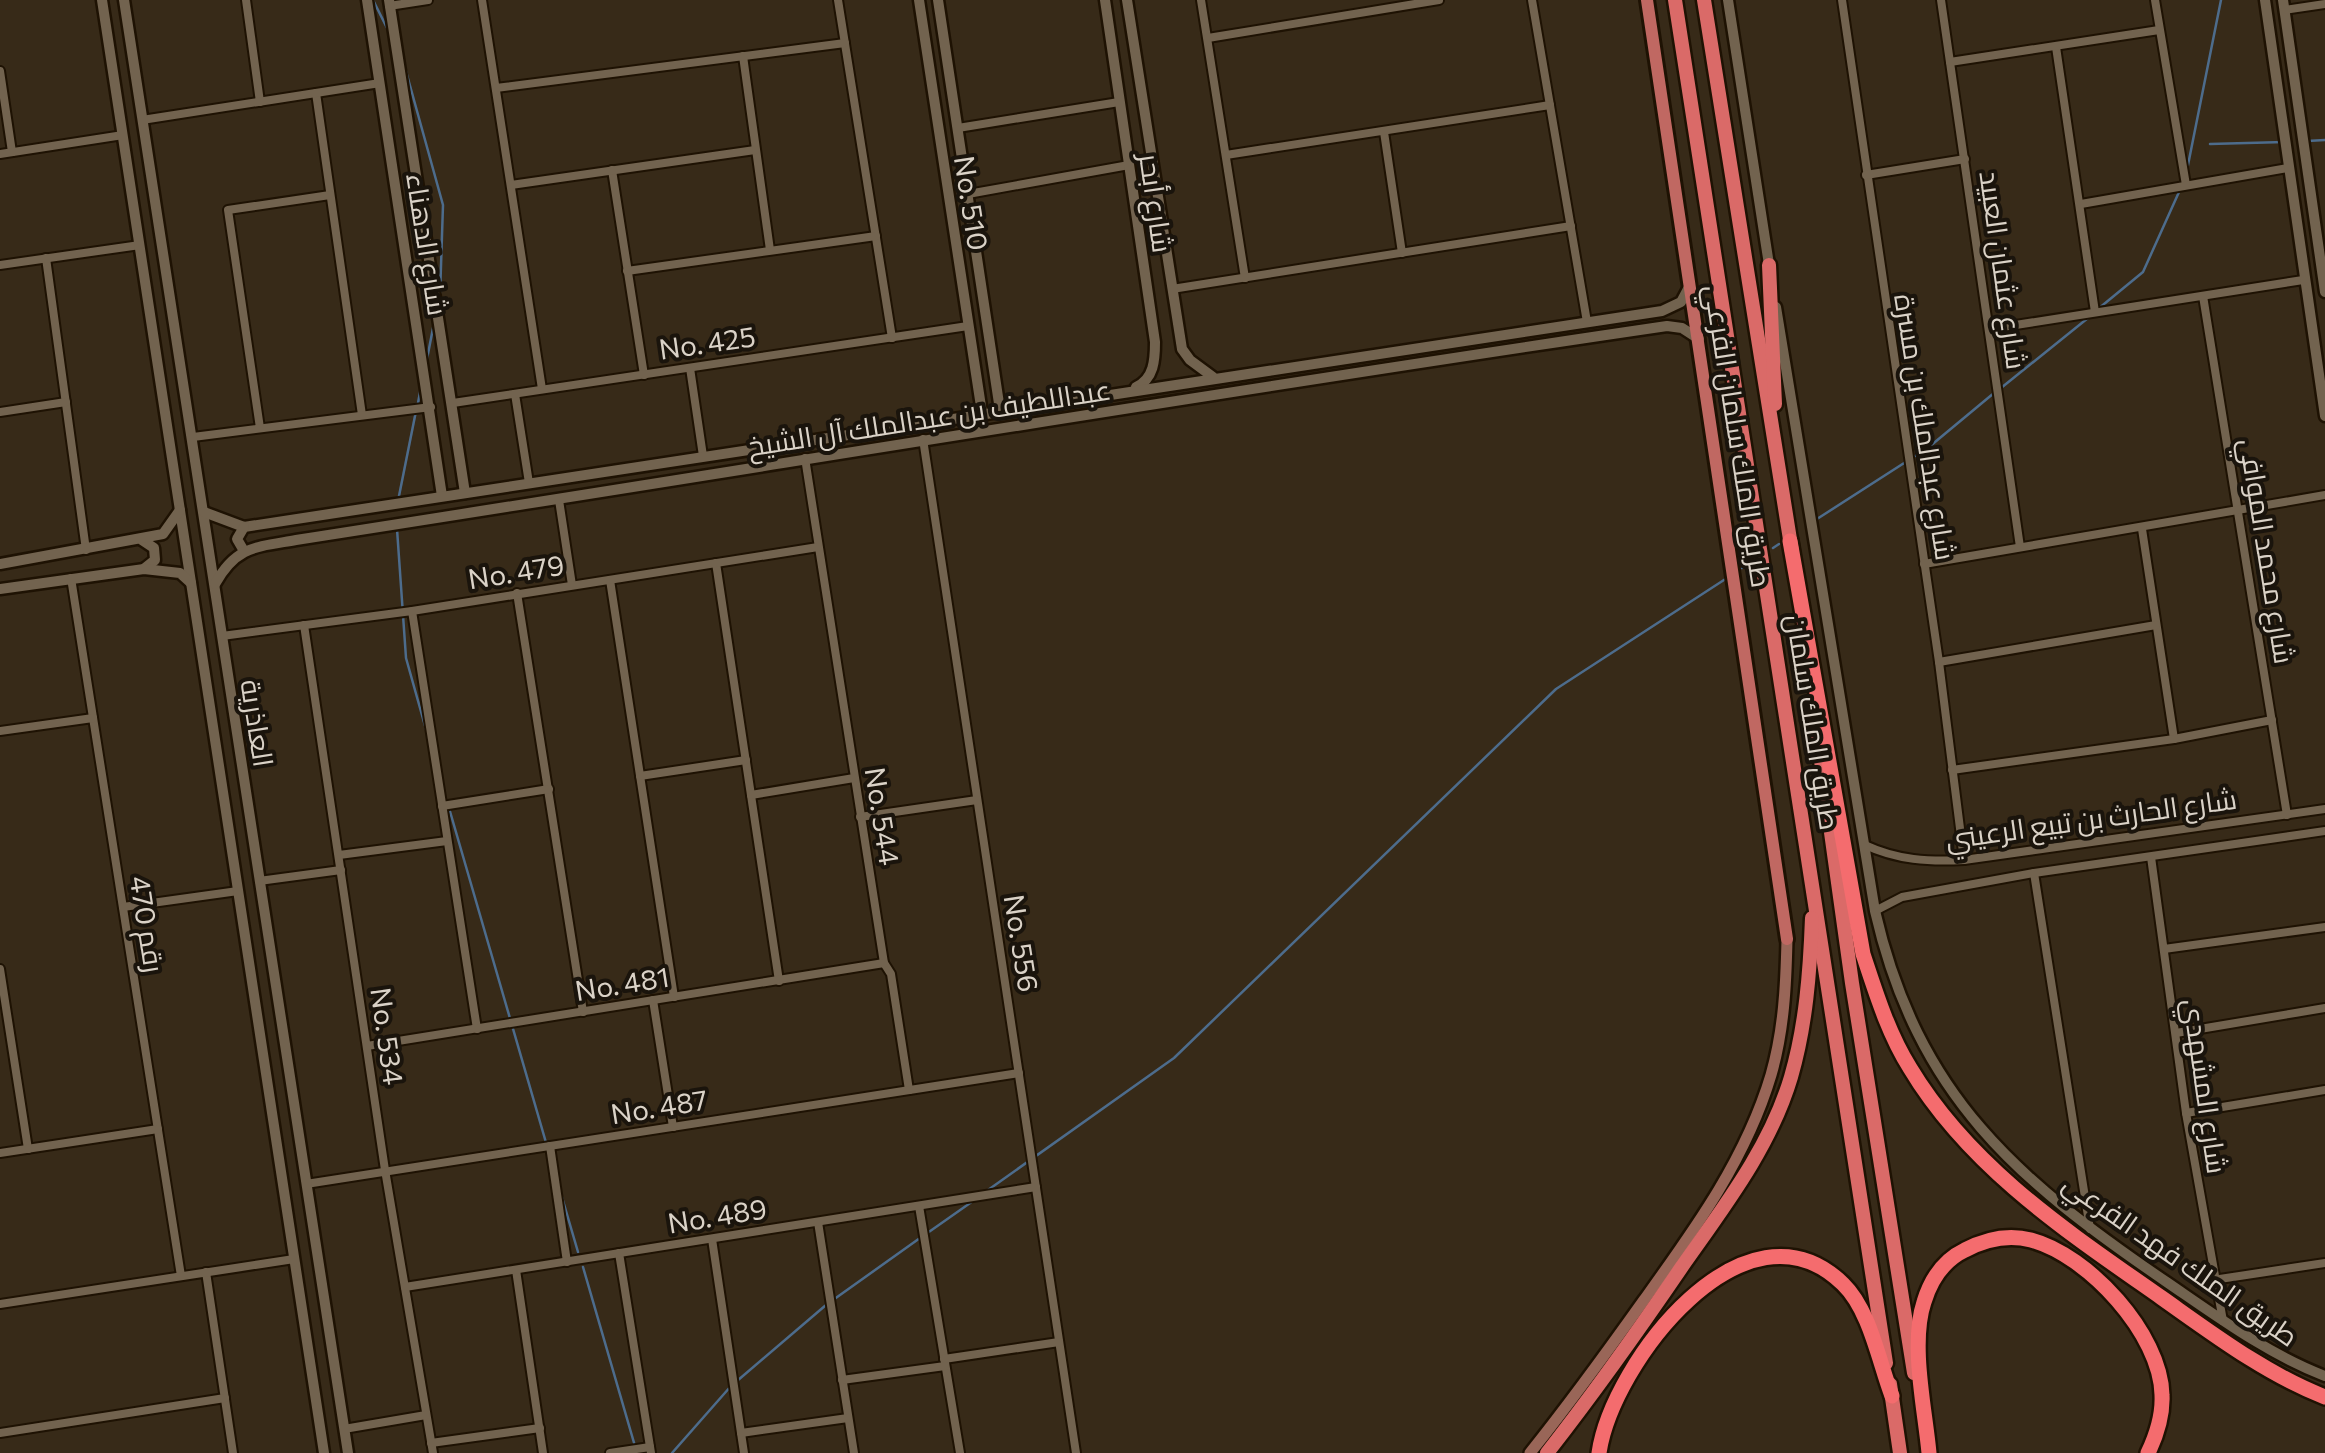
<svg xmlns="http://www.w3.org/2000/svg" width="2325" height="1453" font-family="Commissioner,Cairo,sans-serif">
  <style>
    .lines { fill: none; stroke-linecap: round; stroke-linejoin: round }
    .stream { stroke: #4d6c8c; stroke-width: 2.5 }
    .minor-casing { stroke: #1e1203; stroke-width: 12 }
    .tertiary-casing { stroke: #1e1203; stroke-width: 15 }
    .secondary-casing { stroke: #1e1203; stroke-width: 16 }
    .primary-casing { stroke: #1e1203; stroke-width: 18 }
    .trunk-casing { stroke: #1e1203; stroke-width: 19 }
    .motorway-casing { stroke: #1e1203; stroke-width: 20 }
    .minor { stroke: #72634f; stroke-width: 8 }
    .tertiary { stroke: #72634f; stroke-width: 10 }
    .secondary { stroke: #996658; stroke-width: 11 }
    .primary { stroke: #c06862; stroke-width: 12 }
    .trunk { stroke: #da6a68; stroke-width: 14 }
    .motorway { stroke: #f46c6e; stroke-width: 15 }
    .labels { text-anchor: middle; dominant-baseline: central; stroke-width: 8; stroke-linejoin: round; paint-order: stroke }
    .street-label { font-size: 28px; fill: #dad2c7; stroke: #1a140c }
  </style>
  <rect width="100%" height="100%" fill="#372a18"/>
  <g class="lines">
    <g class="stream">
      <polyline points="373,0 388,30"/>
      <polyline points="404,64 443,205 440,296"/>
      <polyline points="2307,141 2325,140"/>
      <polyline points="2210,144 2284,142"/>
      <polyline points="2187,170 2221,0"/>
      <polyline points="2098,309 2143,272 2179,192"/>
      <polyline points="427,359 434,323"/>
      <polyline points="2001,388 2088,318"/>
      <polyline points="418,403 421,387"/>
      <polyline points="398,501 416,411"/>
      <polyline points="1817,519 1929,447 1994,393"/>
      <polyline points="397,529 406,658 427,733"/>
      <polyline points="1773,548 1779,544"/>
      <polyline points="1742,568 1751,562"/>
      <polyline points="449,808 547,1146"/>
      <polyline points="559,1187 578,1252"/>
      <polyline points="988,1190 1174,1058 1556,689 1727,578"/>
      <polyline points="926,1234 973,1201"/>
      <polyline points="583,1267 637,1453"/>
      <polyline points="833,1300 920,1238"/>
      <polyline points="737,1381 826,1305"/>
      <polyline points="672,1453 731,1386"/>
    </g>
    <g class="minor-casing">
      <g id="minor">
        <polyline points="246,0 260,102"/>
        <polyline points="482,0 542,389"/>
        <polyline points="838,0 892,338"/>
        <polyline points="1201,0 1245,278"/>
        <polyline points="1532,0 1587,322"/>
        <polyline points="1842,0 1939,662 1964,860"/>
        <polyline points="1941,0 2020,547"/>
        <polyline points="2155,0 2186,185"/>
        <polyline points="389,6 428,0"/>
        <polyline points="2284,10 2325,4"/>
        <polyline points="1208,38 1439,0"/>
        <polyline points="2056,47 2095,312"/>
        <polyline points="743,56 770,250"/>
        <polyline points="1950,62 2159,30"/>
        <polyline points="0,71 12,152"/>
        <polyline points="496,88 845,43"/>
        <polyline points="316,93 362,415"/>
        <polyline points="142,120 380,83"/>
        <polyline points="958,128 1119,102"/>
        <polyline points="1384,132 1402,253"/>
        <polyline points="0,154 123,135"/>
        <polyline points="1226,155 1550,105"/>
        <polyline points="612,170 644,375"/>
        <polyline points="1866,175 1965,159"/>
        <polyline points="511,185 755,150"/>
        <polyline points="968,194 1129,165"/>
        <polyline points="2081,204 2288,168"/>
        <polyline points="46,258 86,550"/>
        <polyline points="0,265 140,245"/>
        <polyline points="627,271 876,236"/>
        <polyline points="1172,289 1571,226"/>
        <polyline points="2203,296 2287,815"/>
        <polyline points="1990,329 2303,280"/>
        <polyline points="690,368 703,456"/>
        <polyline points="515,394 529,483"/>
        <polyline points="453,403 968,326"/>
        <polyline points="0,412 66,402"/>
        <polyline points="260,428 228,210 330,195"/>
        <polyline points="193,437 431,407"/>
        <polyline points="923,439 1076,1453"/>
        <polyline points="805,458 884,963 891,974 909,1090"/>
        <polyline points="559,500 572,585"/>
        <polyline points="2142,529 2174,739"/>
        <polyline points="716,563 779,981"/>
        <polyline points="1924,564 2325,495"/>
        <polyline points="71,578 181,1276"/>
        <polyline points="610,580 674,997"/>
        <polyline points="517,593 583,1012"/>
        <polyline points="412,611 477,1029"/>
        <polyline points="304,625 385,1170 433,1453"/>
        <polyline points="222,636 412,611 818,547"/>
        <polyline points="1939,662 2156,625"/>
        <polyline points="0,731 93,718"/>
        <polyline points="1952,770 2174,739 2272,720"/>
        <polyline points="640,776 746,760"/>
        <polyline points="751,795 854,778"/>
        <polyline points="442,806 549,789"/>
        <polyline points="860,817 977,800"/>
        <path d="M1865,845C1897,860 1929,862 1964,860L2325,809"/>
        <polyline points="339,855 447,841"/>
        <polyline points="2151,857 2186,1113 2223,1321"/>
        <polyline points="2034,873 2090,1229"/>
        <polyline points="259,881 341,870"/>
        <polyline points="123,907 238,891"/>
        <polyline points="1875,911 1902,897 2034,873 2325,831"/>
        <polyline points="2164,949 2325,927"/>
        <polyline points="0,969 28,1149"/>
        <polyline points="653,1000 673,1127"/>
        <polyline points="2176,1033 2325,1008"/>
        <polyline points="367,1046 884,963"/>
        <polyline points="2186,1113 2325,1090"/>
        <polyline points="550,1146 567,1262"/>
        <polyline points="0,1153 158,1129"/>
        <polyline points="306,1184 1019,1073"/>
        <polyline points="919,1206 960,1453"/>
        <polyline points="818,1222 854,1453"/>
        <polyline points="712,1239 744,1453"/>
        <polyline points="619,1253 651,1453"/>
        <polyline points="516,1270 543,1453"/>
        <polyline points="206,1272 233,1453"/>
        <polyline points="2213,1280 2325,1263"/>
        <polyline points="405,1287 1036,1187"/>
        <polyline points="0,1304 294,1259"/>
        <polyline points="944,1359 1059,1342"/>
        <polyline points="842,1380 945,1366"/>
        <polyline points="344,1429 426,1415"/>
        <polyline points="0,1433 225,1398"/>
        <polyline points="741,1433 848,1418"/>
        <polyline points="431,1443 540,1428"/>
        <polyline points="610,1453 650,1447"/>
      </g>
    </g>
    <g class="tertiary-casing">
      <g id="tertiary">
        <polyline points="102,0 324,1453"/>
        <polyline points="124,0 348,1453"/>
        <polyline points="367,0 442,496"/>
        <polyline points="389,0 465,493"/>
        <polyline points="919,0 982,413"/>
        <polyline points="938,0 1000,410"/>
        <path d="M1105,0L1155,342C1155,360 1154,379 1136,387"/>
        <polyline points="1127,0 1182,349 1190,360 1213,377"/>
        <polyline points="1728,0 1770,271"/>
        <polyline points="2265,0 2325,416"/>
        <polyline points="2283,0 2325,292"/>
        <path d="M1776,307L1875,911C1918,1097 2017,1180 2168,1283C2219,1318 2268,1354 2325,1376"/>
        <polyline points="204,512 244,527 1662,311 1681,302 1689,287"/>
        <polyline points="142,540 154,548 155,560 145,568"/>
        <polyline points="244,551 237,539 244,527"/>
        <polyline points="0,564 163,534 180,510"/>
        <path d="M215,584C236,546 256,547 296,540C753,469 1209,393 1667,326L1682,328L1699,339"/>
        <polyline points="0,589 144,569 180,573 191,583"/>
      </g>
    </g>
    <g class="secondary-casing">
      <path id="secondary" d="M1530,1453C1570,1403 1607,1352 1644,1300C1695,1229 1746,1159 1771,1075C1784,1030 1786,985 1787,939"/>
    </g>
    <g class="primary-casing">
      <polyline id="primary" points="1647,0 1787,939"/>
    </g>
    <g class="trunk-casing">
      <g id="trunk">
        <polyline points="1675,0 1886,1363"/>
        <polyline points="1704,0 1792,552"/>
        <polyline points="1769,265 1775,404"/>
        <polyline points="1817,732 1852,983 1914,1373"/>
        <polyline points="1890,1384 1900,1453"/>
        <path d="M1547,1453C1594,1393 1638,1331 1681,1268C1723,1208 1770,1148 1791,1077C1806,1025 1810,972 1812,918"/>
      </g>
    </g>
    <g class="motorway-casing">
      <g id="motorway">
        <path d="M1790,541L1863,954C1876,993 1888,1033 1910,1068C1970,1168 2068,1232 2162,1298C2213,1334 2266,1374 2325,1397"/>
        <path d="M1599,1453C1612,1363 1746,1189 1843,1284C1870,1310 1879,1362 1892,1396"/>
        <path d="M1929,1453C1925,1409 1910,1344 1924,1302C1931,1279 1944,1260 1965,1250C1986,1239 2008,1234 2031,1240C2088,1255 2161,1334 2162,1395C2163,1416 2157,1434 2148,1453"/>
      </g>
    </g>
    <use href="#minor" class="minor"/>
    <use href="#tertiary" class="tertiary"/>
    <use href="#secondary" class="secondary"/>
    <use href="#primary" class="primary"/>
    <use href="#trunk" class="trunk"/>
    <use href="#motorway" class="motorway"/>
  </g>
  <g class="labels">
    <g class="street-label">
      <text transform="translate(972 203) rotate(81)">No. 510</text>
      <text transform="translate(1157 203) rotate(82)">شارع أبحر</text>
      <text transform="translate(428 244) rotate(81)">شارع الدهناء</text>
      <text transform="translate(2004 270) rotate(82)">شارع عثمان العبيد</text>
      <text transform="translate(707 342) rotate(-8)">No. 425</text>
      <text transform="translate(929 417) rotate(-9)">عبداللطيف بن عبدالملك آل الشيخ</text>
      <text transform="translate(1926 427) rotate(81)">شارع عبدالملك بن مسرة</text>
      <text transform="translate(1739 436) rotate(81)">طريق الملك سلمان الفرعي</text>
      <text transform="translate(2268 551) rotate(81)">شارع محمد الموافي</text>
      <text transform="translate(516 571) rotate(-9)">No. 479</text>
      <text transform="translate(1814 722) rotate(81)">طريق الملك سلمان</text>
      <text transform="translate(258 723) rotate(81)">العاذرية</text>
      <text transform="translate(883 816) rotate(81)">No. 544</text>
      <text transform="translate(2091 818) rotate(-8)">شارع الحارث بن تبيع الرعيني</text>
      <text transform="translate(148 924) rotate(81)">رقم 470</text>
      <text transform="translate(1022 943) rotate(81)">No. 556</text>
      <text transform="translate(622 983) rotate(-9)">No. 481</text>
      <text transform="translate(388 1036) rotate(82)">No. 534</text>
      <text transform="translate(2206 1086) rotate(82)">شارع المشهدي</text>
      <text transform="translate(659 1106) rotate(-9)">No. 487</text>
      <text transform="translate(717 1215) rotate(-9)">No. 489</text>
      <text transform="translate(2181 1259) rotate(35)">طريق الملك فهد الفرعي</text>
    </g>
  </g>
</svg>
